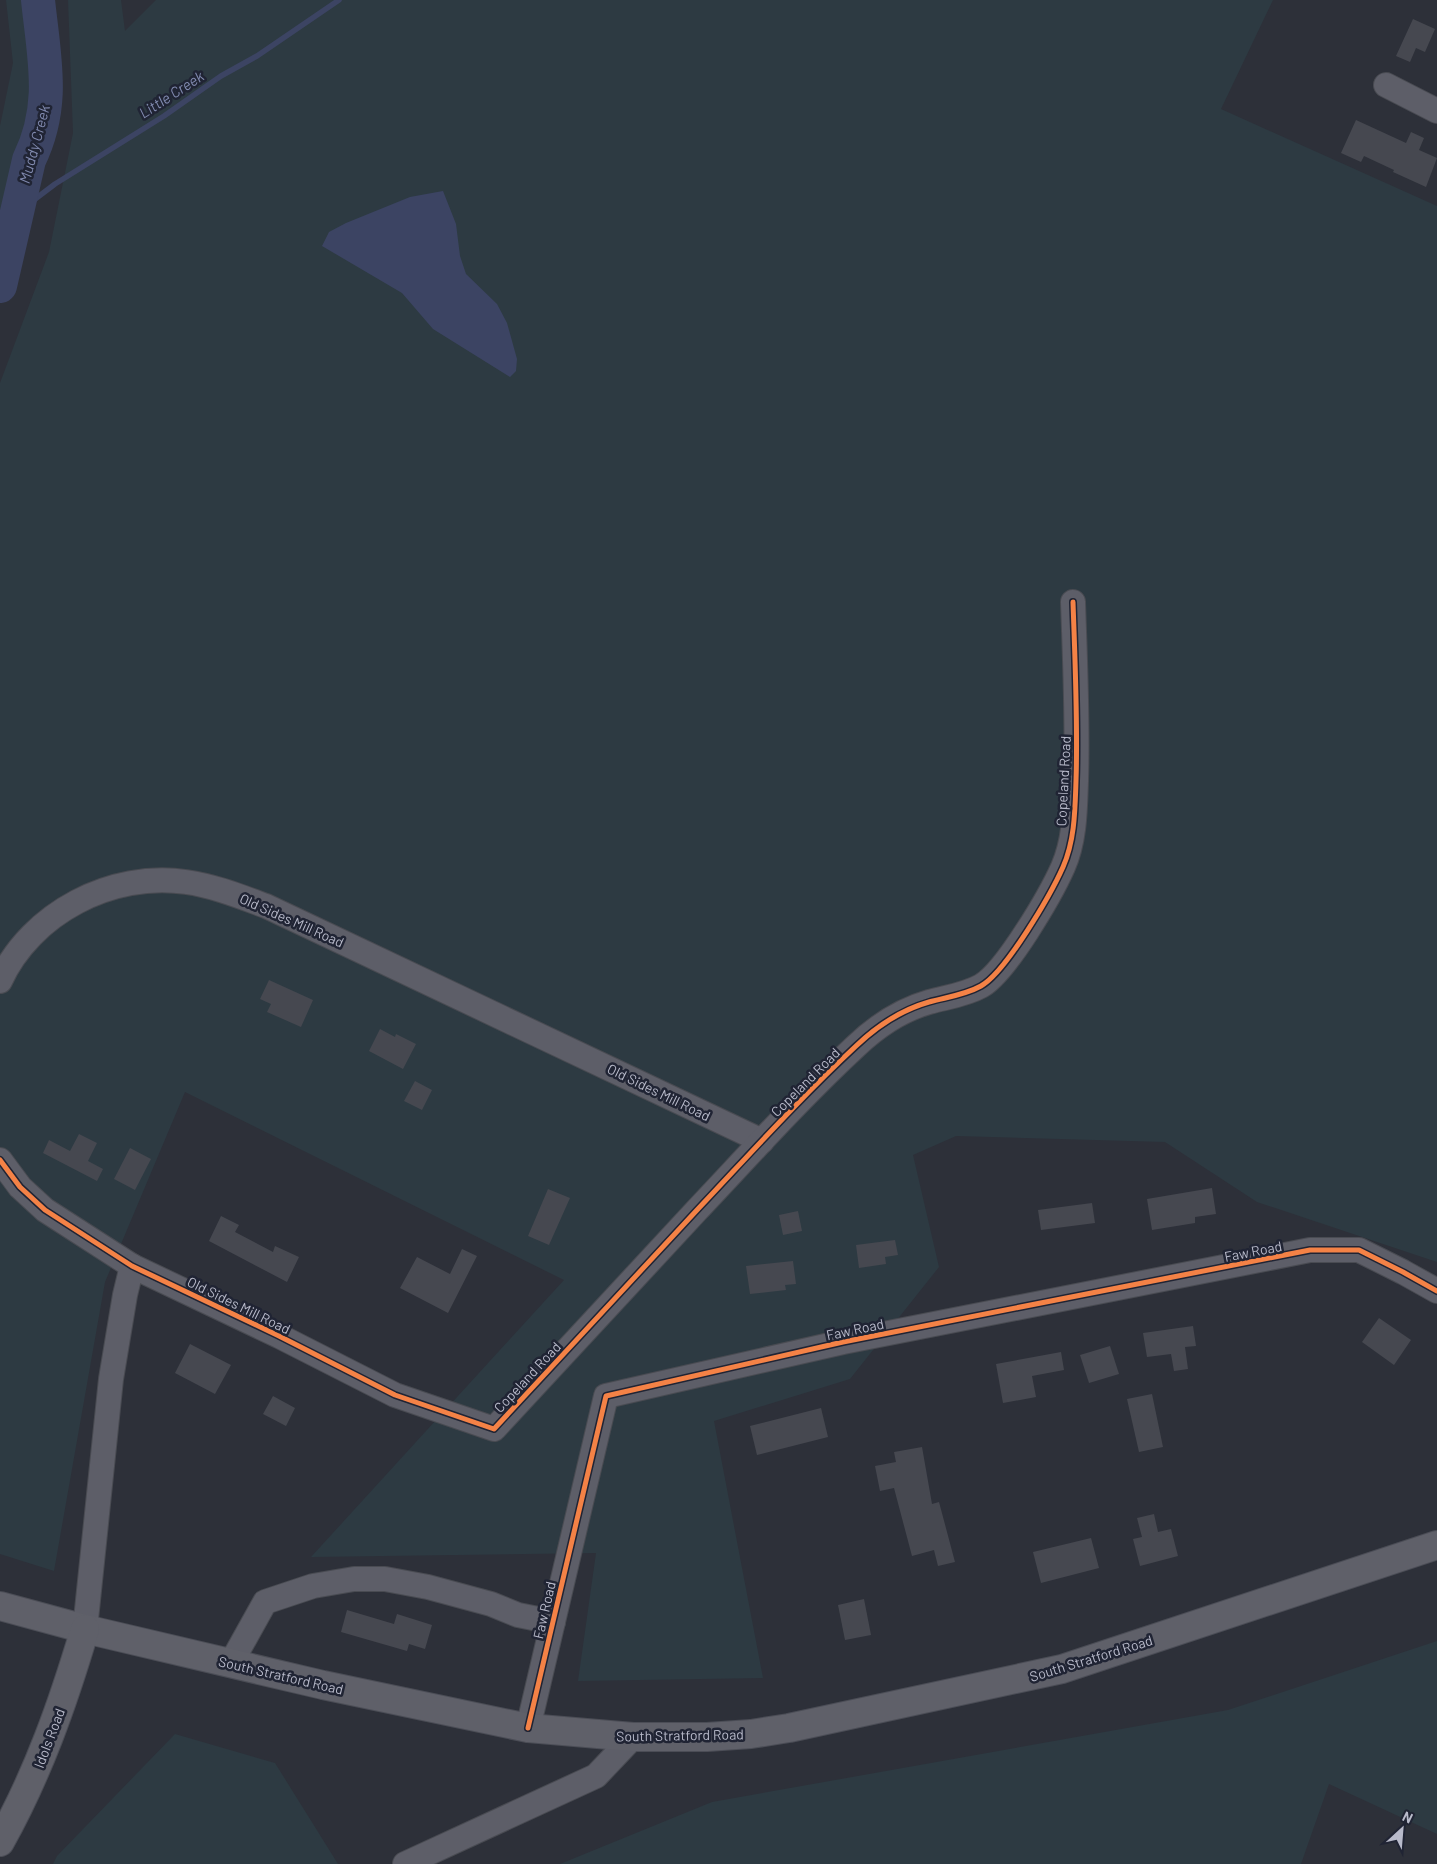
<svg xmlns="http://www.w3.org/2000/svg" width="1437" height="1864" font-family="Barlow,sans-serif">
  <style>
    .green { fill: #2d3a42 }
    .water { fill: #3c4463 }
    .lines { fill: none; stroke-linecap: round; stroke-linejoin: round }
    .stream { stroke: #3c4463; stroke-width: 5.5 }
    .river { stroke: #3c4463; stroke-width: 34 }
    .building { fill: #464850 }
    .minor-casing { stroke: #494b52; stroke-width: 26 }
    .major-casing { stroke: #4b4d56; stroke-width: 30 }
    .minor { stroke: #5d5e68; stroke-width: 24 }
    .major { stroke: #5f6069; stroke-width: 28 }
    .cycleway-casing { stroke: #202434; stroke-width: 8 }
    .cycleway { stroke: #f48246; stroke-width: 5 }
    .labels { text-anchor: middle; dominant-baseline: central; stroke-width: 5; stroke-linejoin: round; paint-order: stroke }
    .street-label { font-size: 14px; fill: #b8baca; stroke: #202434 }
    .water-label { font-size: 15px; font-style: italic; fill: #818aaf; stroke: #202434 }
  </style>
  <rect width="100%" height="100%" fill="#2d3039"/>
  <g class="green">
    <polygon points="6,0 27,0 38,95 0,238 0,126 13,63"/>
    <polygon points="68,0 121,0 125,31 156,0 1273,0 1221,109 1437,206 1437,1262 1257,1202 1165,1142 956,1136 913,1155 939,1267 850,1379 714,1421 763,1678 578,1681 596,1553 311,1557 564,1280 185,1092 105,1282 54,1571 0,1554 0,383 49,252 73,133"/>
    <polygon points="1437,1641 1437,1834 1329,1784 1301,1864 560,1864 712,1802 1228,1710"/>
    <polygon points="175,1734 275,1763 338,1864 53,1864 57,1856"/>
  </g>
  <polygon class="water" points="443,191 456,224 460,256 466,274 497,304 507,323 517,359 516,371 510,377 433,329 402,293 322,246 329,232 346,223 410,197"/>
  <g class="lines">
    <polyline class="stream" points="18,212 55,184 164,116 221,76 257,56 339,0"/>
    <path class="river" d="M0,286L29,160C56,105 44,58 38,0"/>
  </g>
  <g class="building">
    <polygon points="1413,19 1435,29 1425,52 1416,48 1410,62 1396,56"/>
    <polygon points="1356,120 1406,143 1411,132 1424,138 1419,150 1437,158 1426,187 1393,172 1394,170 1364,156 1361,162 1341,153"/>
    <polygon points="269,980 313,1000 301,1027 267,1012 271,1004 260,999"/>
    <polygon points="380,1029 395,1037 396,1034 416,1044 403,1069 369,1051"/>
    <polygon points="415,1081 432,1090 422,1110 404,1101"/>
    <polygon points="79,1134 97,1143 88,1161 103,1169 97,1181 43,1153 49,1140 70,1151"/>
    <polygon points="130,1148 151,1159 135,1190 114,1179"/>
    <polygon points="1212,1188 1216,1214 1195,1217 1195,1223 1152,1230 1147,1199"/>
    <polygon points="548,1189 570,1198 549,1245 528,1236"/>
    <polygon points="1092,1203 1095,1223 1041,1230 1038,1210"/>
    <polygon points="798,1211 802,1231 783,1235 779,1215"/>
    <polygon points="221,1216 239,1225 235,1232 273,1252 275,1246 299,1257 287,1282 209,1241"/>
    <polygon points="895,1240 898,1255 885,1257 886,1264 859,1268 856,1245"/>
    <polygon points="462,1249 477,1256 448,1313 400,1288 417,1257 450,1274"/>
    <polygon points="793,1261 796,1284 785,1285 786,1290 750,1294 746,1266"/>
    <polygon points="1379,1318 1411,1340 1394,1365 1362,1342"/>
    <polygon points="1193,1326 1196,1346 1185,1347 1188,1369 1174,1371 1171,1354 1147,1357 1143,1333"/>
    <polygon points="190,1344 231,1365 215,1394 175,1373"/>
    <polygon points="1110,1346 1119,1374 1089,1383 1080,1355"/>
    <polygon points="1061,1352 1064,1370 1032,1376 1036,1397 1003,1403 996,1364"/>
    <polygon points="1152,1394 1163,1447 1139,1452 1127,1399"/>
    <polygon points="273,1396 295,1408 286,1426 263,1414"/>
    <polygon points="821,1408 828,1437 757,1455 750,1426"/>
    <polygon points="922,1447 932,1504 939,1502 955,1562 938,1566 934,1550 912,1556 894,1488 880,1491 875,1466 896,1462 894,1452"/>
    <polygon points="1154,1514 1158,1532 1171,1529 1178,1556 1140,1566 1133,1539 1142,1537 1137,1518"/>
    <polygon points="1091,1538 1099,1568 1041,1583 1033,1552"/>
    <polygon points="864,1599 871,1635 845,1640 838,1605"/>
    <polygon points="347,1610 394,1624 397,1614 432,1625 425,1649 409,1644 407,1651 341,1632"/>
  </g>
  <g class="lines">
    <g class="minor-casing">
      <g id="minor">
        <polyline points="1386,85 1437,111"/>
        <path d="M0,981C31,913 112,871 186,882C214,886 239,896 266,906L762,1141"/>
        <path d="M0,1160L20,1187L45,1210L132,1266L279,1336L395,1395L494,1429C562,1356 630,1283 697,1210C749,1155 800,1098 856,1046C877,1026 901,1010 929,1002C947,997 965,995 981,986C1006,972 1051,894 1063,867C1075,840 1075,809 1076,781C1078,722 1075,662 1073,602"/>
        <polyline points="85,1629 111,1379 125,1295 132,1266"/>
        <polyline points="231,1663 265,1602 313,1586 354,1579 385,1579 428,1587 491,1604 518,1615 553,1622"/>
        <polyline points="528,1728 606,1396 843,1342 1310,1250 1359,1250 1403,1272 1437,1291"/>
        <polyline points="405,1864 596,1776 633,1737"/>
      </g>
    </g>
    <g class="major-casing">
      <g id="major">
        <polyline points="0,1606 85,1629 323,1685 528,1728 633,1737 707,1737 751,1734 789,1728 1062,1669 1437,1545"/>
        <path d="M0,1842C38,1774 63,1703 85,1629"/>
      </g>
    </g>
    <use href="#minor" class="minor"/>
    <use href="#major" class="major"/>
    <g class="cycleway-casing">
      <g id="cycleway">
        <path d="M0,1160L20,1187L45,1210L132,1266L279,1336L395,1395L494,1429C562,1356 630,1283 697,1210C749,1155 800,1098 856,1046C877,1026 901,1010 929,1002C947,997 965,995 981,986C1006,972 1051,894 1063,867C1075,840 1075,809 1076,781C1078,722 1075,662 1073,602"/>
        <polyline points="528,1728 606,1396 843,1342 1310,1250 1359,1250 1403,1272 1437,1291"/>
      </g>
    </g>
    <use href="#cycleway" class="cycleway"/>
  </g>
  <g class="labels">
    <g class="street-label">
      <text transform="translate(1063 781) rotate(-87)">Copeland Road</text>
      <text transform="translate(292 920) rotate(24)">Old Sides Mill Road</text>
      <text transform="translate(805 1082) rotate(-45)">Copeland Road</text>
      <text transform="translate(659 1092) rotate(26)">Old Sides Mill Road</text>
      <text transform="translate(1253 1251) rotate(-11)">Faw Road</text>
      <text transform="translate(239 1305) rotate(26)">Old Sides Mill Road</text>
      <text transform="translate(855 1329) rotate(-12)">Faw Road</text>
      <text transform="translate(527 1377) rotate(-47)">Copeland Road</text>
      <text transform="translate(544 1610) rotate(-77)">Faw Road</text>
      <text transform="translate(1091 1658) rotate(-17)">South Stratford Road</text>
      <text transform="translate(281 1675) rotate(13)">South Stratford Road</text>
      <text transform="translate(680 1735) rotate(-1)">South Stratford Road</text>
      <text transform="translate(49 1738) rotate(-69)">Idols Road</text>
    </g>
    <g class="water-label">
      <text transform="translate(171 94) rotate(-33)">Little Creek</text>
      <text transform="translate(34 144) rotate(-75)">Muddy Creek</text>
    </g>
  </g>
  <g transform="translate(1402 1829) rotate(26)" stroke="#202434" stroke-width="4" paint-order="stroke">
  <path d="M0-4L9 19L0 12L-9 19Z" fill="#b8baca"/>
  <text y="-8" font-size="14" font-weight="bold" text-anchor="middle" fill="#b8baca">N</text>
  </g>
</svg>
